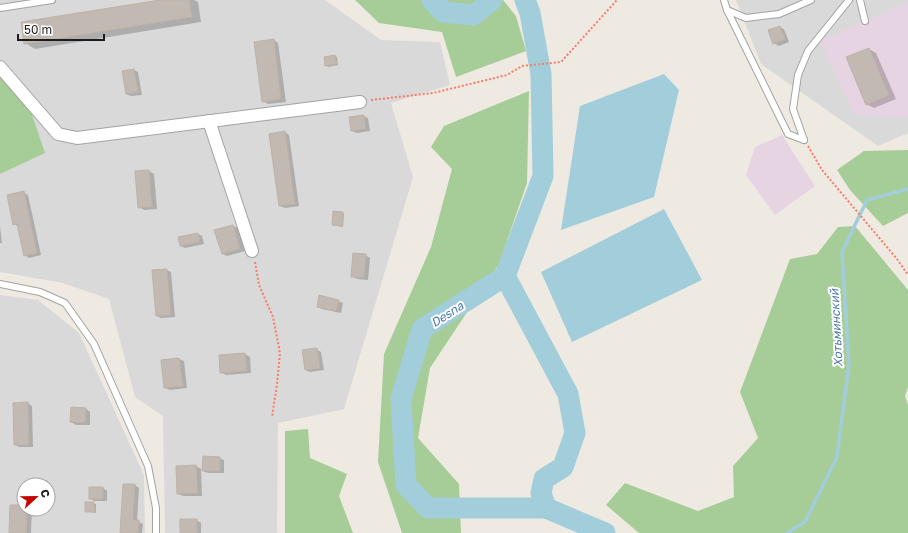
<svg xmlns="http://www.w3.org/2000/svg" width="908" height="533" font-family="'Golos Text',sans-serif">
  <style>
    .residential { fill: #dad9d9; fill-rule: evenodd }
    .industrial { fill: #e7d4e3 }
    .forest { fill: #a6cd97 }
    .water { fill: #a2cddb }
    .shadow { fill: #0003 }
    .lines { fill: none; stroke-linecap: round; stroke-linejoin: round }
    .stream { stroke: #a2cddb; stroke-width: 3.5 }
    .river { stroke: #a2cddb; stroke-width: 21 }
    .building { fill: #c2bab2; stroke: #bfb1a5 }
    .service-casing { stroke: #a3a3a3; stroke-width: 8 }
    .minor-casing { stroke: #a3a3a3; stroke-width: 14 }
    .path { stroke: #f97a68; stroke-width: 2; stroke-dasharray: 2 2; stroke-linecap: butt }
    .service { stroke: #fff; stroke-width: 6 }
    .minor { stroke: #fff; stroke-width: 12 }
    .labels { text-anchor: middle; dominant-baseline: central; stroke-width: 4; stroke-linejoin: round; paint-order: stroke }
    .water-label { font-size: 12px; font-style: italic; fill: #4a78ab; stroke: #fff }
  </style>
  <rect width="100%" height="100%" fill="#eeeae2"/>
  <g class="residential">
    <polygon points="0,0 325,0 381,40 440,42 450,85 391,103 413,177 344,409 278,423 277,533 165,533 163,416 135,397 109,299 63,283 0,272"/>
    <polygon points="736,0 908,0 908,133 878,146 761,64"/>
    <path d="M0,295L38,300L79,333L144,475L145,533H0ZM24,485H48V509H24Z"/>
  </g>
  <g class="industrial">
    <polygon points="908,2 908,116 904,118 854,114 820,41"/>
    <polygon points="782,135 815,186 775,215 746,175 755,147"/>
  </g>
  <g class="forest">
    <polygon points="355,0 503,0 516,16 526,51 456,77 442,32 379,23"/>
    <polygon points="0,77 29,106 45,153 0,174"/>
    <polygon points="529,91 527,183 499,264 430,368 418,438 459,484 461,533 402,533 378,462 384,354 431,247 452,169 431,147 444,126"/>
    <polygon points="908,150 908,213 883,226 850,190 837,170 864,151"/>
    <polygon points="855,226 908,290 908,387 905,396 908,405 908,533 639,533 606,505 625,483 698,511 734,497 733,466 758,438 740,392 790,259 817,254 838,227"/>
    <polygon points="308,429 310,458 347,474 339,496 353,533 285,533 285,431"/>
  </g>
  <g class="water">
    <polygon points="664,74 679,90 654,197 561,230 580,106"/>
    <polygon points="664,209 702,280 572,342 541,272"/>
  </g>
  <g class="shadow">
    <polygon points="166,0 194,0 198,2 201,22 35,49 25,43"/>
    <polygon points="779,27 784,29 789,42 779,46 774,43"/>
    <polygon points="274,40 278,43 286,102 268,104 263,101"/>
    <polygon points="869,49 876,53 896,99 874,108 866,104"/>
    <polygon points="335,56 337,57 338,65 328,67 326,65"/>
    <polygon points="134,70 138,72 142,95 131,96 126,94"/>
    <polygon points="363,116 368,118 370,131 357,133 352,131"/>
    <polygon points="285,132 289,135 299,206 285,208 280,206"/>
    <polygon points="149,171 154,174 157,209 144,210 139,207"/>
    <polygon points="24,193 28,195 41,255 29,258 25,255 19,227 14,224"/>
    <polygon points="342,213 344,214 343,227 333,225"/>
    <polygon points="0,226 2,243 0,243"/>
    <polygon points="233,226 238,228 245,251 227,256 223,254 216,231"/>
    <polygon points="198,234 202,236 204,244 185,248 181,246"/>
    <polygon points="365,255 370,258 368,280 357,279 352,276"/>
    <polygon points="166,270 171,272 175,317 161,318 157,316"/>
    <polygon points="338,301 343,303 341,313 322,309 318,307"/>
    <polygon points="316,349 321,352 324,370 310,372 306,370"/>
    <polygon points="245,354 250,357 251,373 226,375 221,372 220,356"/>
    <polygon points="179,359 184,361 187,388 170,390 165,388 162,361"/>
    <polygon points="28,403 32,406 33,447 19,447 15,445"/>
    <polygon points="86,409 90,412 90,425 76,425 71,422"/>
    <polygon points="219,458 224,460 224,473 208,473 203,471"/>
    <polygon points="196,466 201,469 202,496 183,496 178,494 177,467"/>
    <polygon points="135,485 139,488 137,521 143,524 142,533 121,533"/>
    <polygon points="103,488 107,491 107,501 94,501 90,498"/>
    <polygon points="86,503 96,504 96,513 86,511"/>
    <polygon points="24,506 24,509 32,509 31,533 10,533"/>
    <polygon points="196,520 201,523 201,533 181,533"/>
  </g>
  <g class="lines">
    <polyline class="stream" points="787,533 805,522 837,457 849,364 842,252 867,200 908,189"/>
    <g class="river">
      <polyline points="432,0 443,12 474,15 492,0"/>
      <polyline points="525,0 530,13 541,74 543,176 505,276 422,329 401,399 406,485 428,508 546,508 605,533"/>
      <polyline points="505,276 568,394 575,433 563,467 544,479 541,493 546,508"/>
    </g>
  </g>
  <g class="building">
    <polygon points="160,0 189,0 192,17 24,44 21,22"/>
    <polygon points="780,26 785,39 773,44 768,30"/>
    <polygon points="274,39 281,99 262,102 254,42"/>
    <polygon points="869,48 889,95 866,105 846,57"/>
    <polygon points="335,55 337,64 325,66 324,57"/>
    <polygon points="134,69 138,92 126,94 122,71"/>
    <polygon points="364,115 366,129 351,131 349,117"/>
    <polygon points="285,131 295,204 279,206 269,134"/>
    <polygon points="149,170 152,207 138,208 135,171"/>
    <polygon points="24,191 37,253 24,256 17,224 13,225 7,195"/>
    <polygon points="333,211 343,212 342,226 332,225"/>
    <polygon points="233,225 240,249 222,254 214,230"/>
    <polygon points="198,233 200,242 180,246 178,237"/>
    <polygon points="353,253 366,254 364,278 351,277"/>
    <polygon points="167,269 171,315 156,316 152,270"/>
    <polygon points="319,295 339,300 336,311 317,307"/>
    <polygon points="317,348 320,368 305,370 302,350"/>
    <polygon points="245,353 247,371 220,373 219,355"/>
    <polygon points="179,358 183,386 164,388 161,360"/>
    <polygon points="28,402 29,445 14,445 13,403"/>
    <polygon points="71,407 86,408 85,423 70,422"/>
    <polygon points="203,456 220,457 220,471 202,471"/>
    <polygon points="196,465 198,493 177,494 176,466"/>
    <polygon points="123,484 135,484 133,520 139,520 138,533 120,533"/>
    <rect x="89" y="487" width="14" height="12"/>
    <polygon points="85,502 94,502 95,512 85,512"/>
    <polygon points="10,505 24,505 24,509 27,509 26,533 9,533"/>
    <rect x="180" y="519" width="17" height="14"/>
  </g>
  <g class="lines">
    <g class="service-casing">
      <g id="service">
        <polyline points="724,0 727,10 746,18 779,14 811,0"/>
        <polyline points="860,0 865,21"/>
        <polyline points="0,8 52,0"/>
        <polyline points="727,10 788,134 804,140"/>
        <polyline points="804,140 793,109 798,75 808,51 849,0"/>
        <polyline points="0,284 40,292 65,303 94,344 148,466 156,508 156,533"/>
      </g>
    </g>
    <g class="minor-casing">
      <g id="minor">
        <polyline points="0,67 58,134 77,138 360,102"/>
        <polyline points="209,121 252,251"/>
      </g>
    </g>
    <g class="path">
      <polyline points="371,100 433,93 507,75 522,66 561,62 617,0"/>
      <polyline points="808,146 822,170 897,259 908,275"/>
      <polyline points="255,262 259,285 273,317 280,353 277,384 272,417"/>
    </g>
    <use href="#service" class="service"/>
    <use href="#minor" class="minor"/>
  </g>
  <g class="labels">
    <g class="water-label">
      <text transform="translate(447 314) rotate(-33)">Desna</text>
      <text transform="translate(836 328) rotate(-93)">Хотьминский</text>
    </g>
  </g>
  <g transform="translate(36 497) rotate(68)"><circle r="19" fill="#ffffff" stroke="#a4a4a4"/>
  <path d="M0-3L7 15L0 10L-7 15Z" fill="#c70601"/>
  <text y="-6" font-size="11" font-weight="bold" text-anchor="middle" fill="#1c1c1c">С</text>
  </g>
  <path d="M18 34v6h86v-6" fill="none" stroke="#1c1c1c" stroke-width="2"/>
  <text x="24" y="34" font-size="12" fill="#1c1c1c" stroke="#ffffff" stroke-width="3" paint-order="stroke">50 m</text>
</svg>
